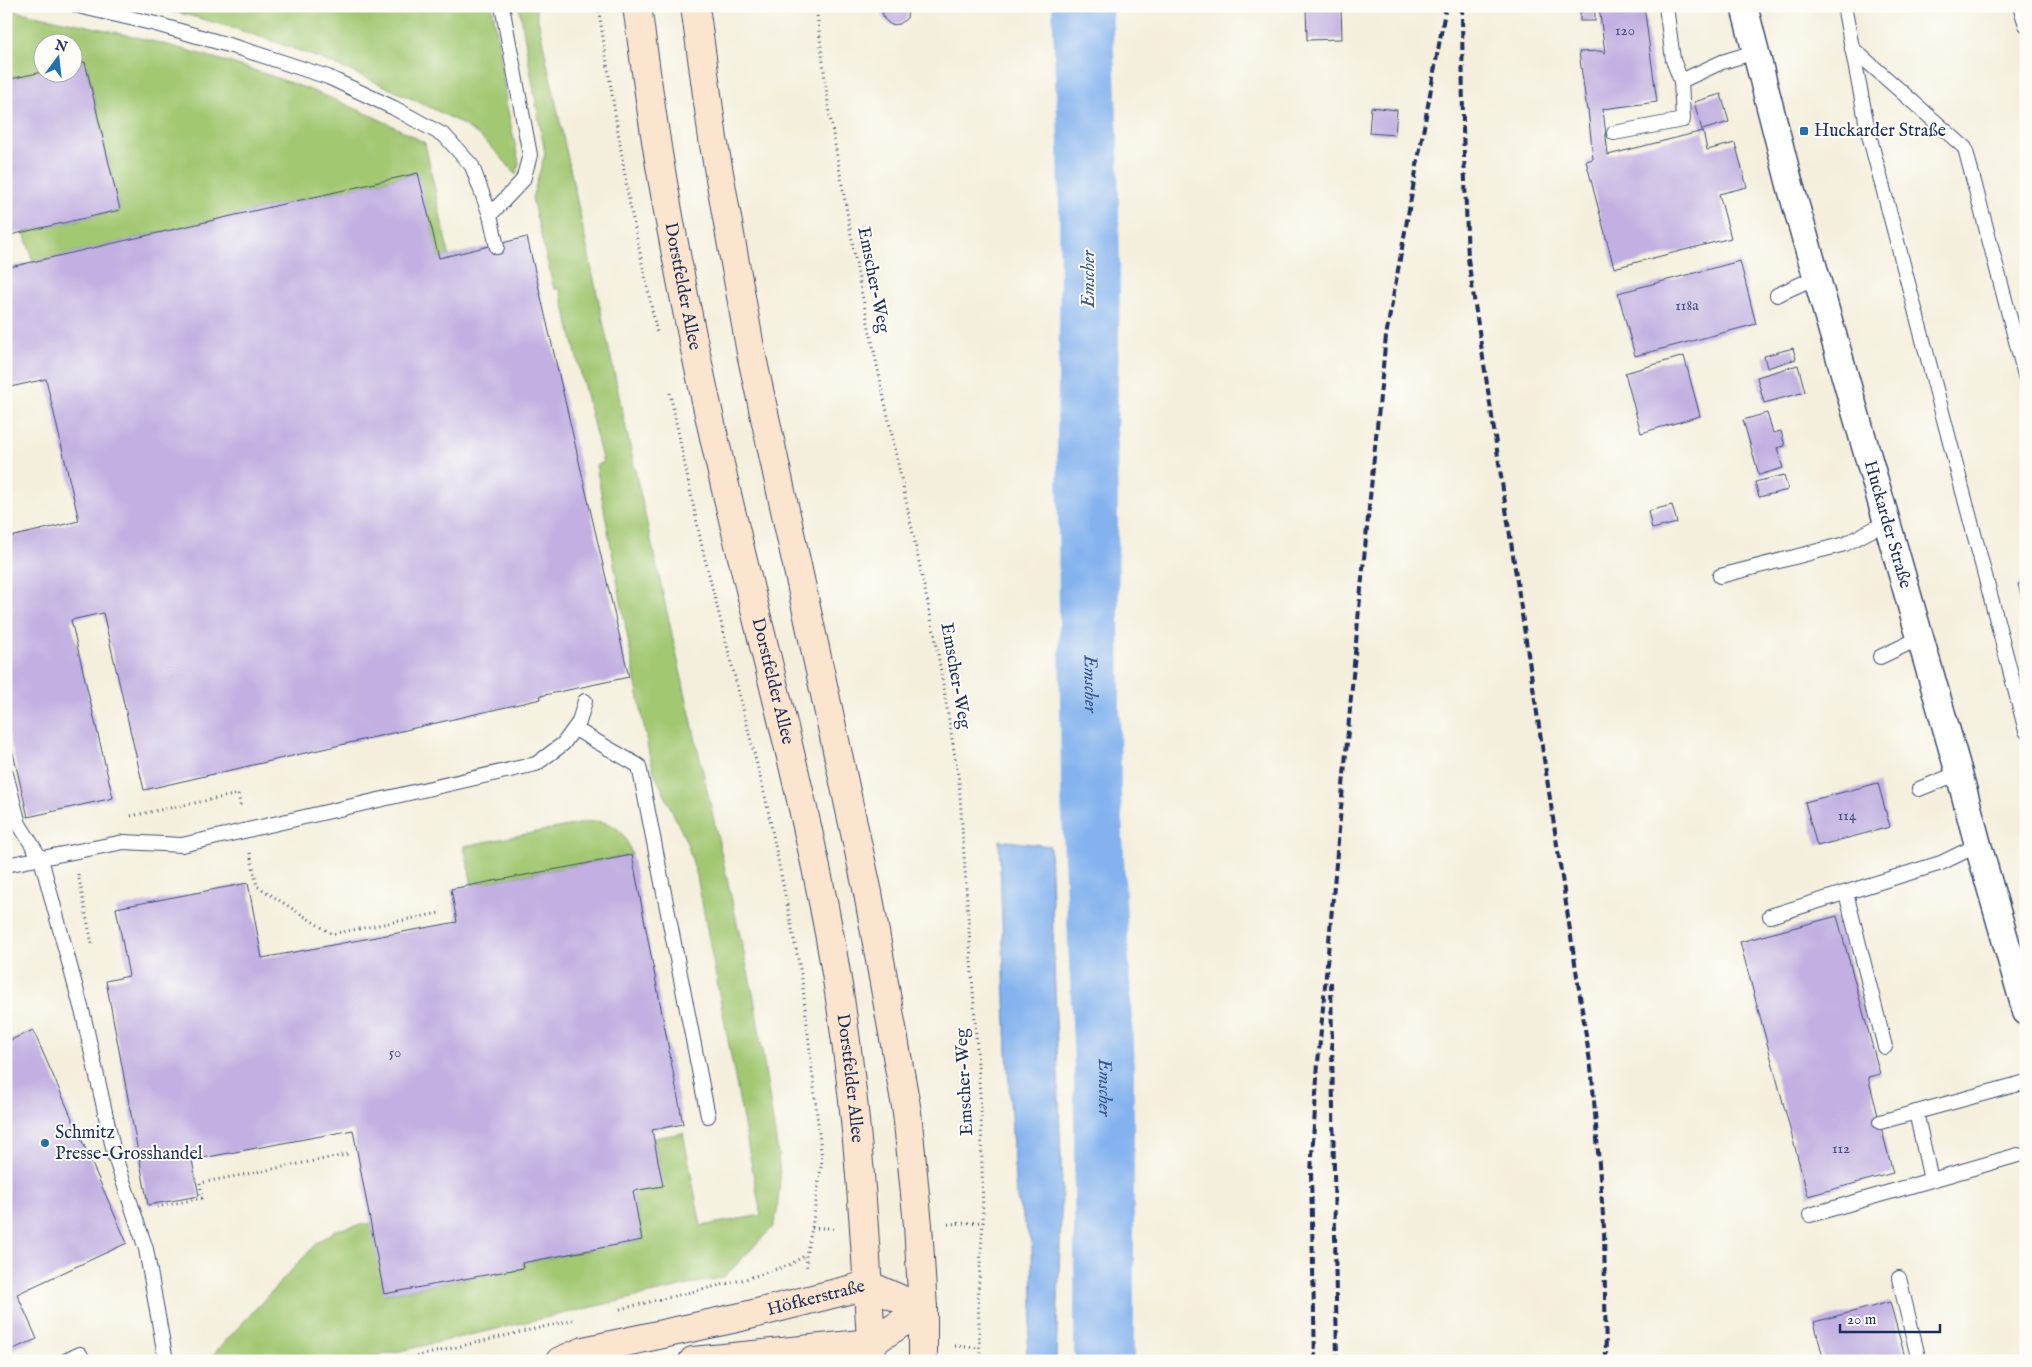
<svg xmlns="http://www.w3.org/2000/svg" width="2032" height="1367" font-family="'IM FELL English',serif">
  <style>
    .green { fill: #a3c872; stroke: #5f7c68 }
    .water { fill: #83b2ee; stroke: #4f70a6 }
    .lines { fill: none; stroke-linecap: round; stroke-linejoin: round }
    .river { stroke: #83b2ee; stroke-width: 60 }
    .building { fill: #c1b0e1 }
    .service-casing { stroke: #3c4c71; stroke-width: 16 }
    .minor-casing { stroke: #3c4c71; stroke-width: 29 }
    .secondary-casing { stroke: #3c4c71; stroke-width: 30 }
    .path { stroke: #3c4c71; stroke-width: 3; stroke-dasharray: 1 4; stroke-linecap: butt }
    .service { stroke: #fff; stroke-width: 14 }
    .minor { stroke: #fff; stroke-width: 26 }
    .secondary { stroke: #fce5cf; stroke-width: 28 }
    .rail { stroke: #1b2f5e; stroke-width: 4; stroke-dasharray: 8 4; stroke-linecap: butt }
    .poi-dot { fill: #1f6fb2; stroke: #fdfcf7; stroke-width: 2 }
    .labels { text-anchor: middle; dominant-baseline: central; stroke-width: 4; stroke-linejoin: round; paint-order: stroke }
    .number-label { font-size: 15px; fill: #444f7f }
    .poi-label { font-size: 18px; fill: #1b2f5e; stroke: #fdfcf7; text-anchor: start }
    .street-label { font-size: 18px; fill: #1b2f5e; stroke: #fdfcf7 }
    .water-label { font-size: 19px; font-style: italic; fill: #3a5689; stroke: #fdfcf7 }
  </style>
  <rect width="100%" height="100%" fill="#fdfcf7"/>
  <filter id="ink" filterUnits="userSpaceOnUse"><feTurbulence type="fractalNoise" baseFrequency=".02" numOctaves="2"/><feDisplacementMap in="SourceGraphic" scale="10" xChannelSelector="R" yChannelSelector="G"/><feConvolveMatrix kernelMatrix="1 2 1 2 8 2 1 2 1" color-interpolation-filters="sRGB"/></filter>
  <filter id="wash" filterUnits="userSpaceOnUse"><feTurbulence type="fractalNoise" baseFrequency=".0096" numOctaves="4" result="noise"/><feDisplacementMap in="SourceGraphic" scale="20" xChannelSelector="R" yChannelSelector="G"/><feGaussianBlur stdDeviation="1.12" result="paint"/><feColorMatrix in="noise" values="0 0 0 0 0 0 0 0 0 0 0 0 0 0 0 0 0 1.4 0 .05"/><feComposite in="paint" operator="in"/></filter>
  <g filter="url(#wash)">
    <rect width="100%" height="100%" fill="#f4efdc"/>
    <g class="green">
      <path d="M150,6H492L500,50L506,102L519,163L516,175C504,160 490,144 474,132C451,116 422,104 397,92C318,55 235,25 150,6Z"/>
      <polygon points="519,6 535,6 637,479 754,998 778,1154 780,1178 777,1213 773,1227 724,1277 356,1361 207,1361 316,1244 335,1230 371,1223 385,1294 523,1268 522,1263 642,1240 633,1191 662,1185 654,1138 683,1133 701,1226 761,1215 697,876 687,843 654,772 649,754 596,465 603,463 560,289 554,289 532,198 545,154"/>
      <path d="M6,9C41,17 76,23 110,31C215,55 331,90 425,143L449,256L439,258L417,173L33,262L24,232L120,210L86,62L73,65L72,42H42V72L6,80Z"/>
      <path d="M594,821C618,823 625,833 632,855L472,885L464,846Z"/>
    </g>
    <polygon class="water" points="999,840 1050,846 1062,1187 1056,1361 1025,1361 1033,1310 1032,1246 1016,1196 1007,1053"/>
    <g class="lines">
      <path class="river" id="s1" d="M1082,6L1088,141L1090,275L1087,434L1091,794L1104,1066V1361"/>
    </g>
    <g id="blocks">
      <g class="building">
        <polygon points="883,6 908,6 907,18 900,24 891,25 884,19 882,11"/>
        <polygon points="1306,6 1341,6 1342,39 1307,40"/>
        <rect x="1580" y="6" width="15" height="15"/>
        <polygon points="1599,6 1644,6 1657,102 1603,109 1608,155 1703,131 1707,150 1735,143 1747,187 1719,194 1731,238 1614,268 1586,161 1593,159 1588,110 1587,110 1579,52 1600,51 1605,53"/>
        <polygon points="85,62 120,210 6,236 6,80 42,72 72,72 72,65"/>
        <polygon points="1721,94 1729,122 1702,130 1694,102"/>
        <polygon points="1371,107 1397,110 1395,135 1369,133"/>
        <polygon points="418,173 439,258 527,237 629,677 540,696 541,699 144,790 103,613 71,620 113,798 28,817 6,723 6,538 79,521 46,379 6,388 6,268"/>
        <polygon points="1740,261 1756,324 1635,356 1618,293"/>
        <polygon points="1793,348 1796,359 1767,368 1764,356"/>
        <polygon points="1684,356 1700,416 1641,433 1625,373"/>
        <polygon points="1798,365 1805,392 1764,403 1757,377"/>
        <polygon points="1767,413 1773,433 1781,431 1785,446 1777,448 1783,468 1759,475 1743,420"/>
        <polygon points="1784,475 1788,490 1759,497 1755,482"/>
        <polygon points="1672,505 1677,523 1652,529 1648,511"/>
        <polygon points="2026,582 2026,611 2025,611 2018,584"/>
        <polygon points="1878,783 1890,827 1817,846 1805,802"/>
        <polygon points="632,855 683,1124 652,1130 663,1186 633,1191 642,1240 522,1263 523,1268 384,1294 353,1130 192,1160 199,1196 148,1205 106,981 129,976 116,908 248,883 262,958 457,922 451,889"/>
        <polygon points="1837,916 1880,1074 1868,1077 1893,1173 1808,1196 1740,942"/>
        <polygon points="33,1030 127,1243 17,1294 37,1339 6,1352 6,1042"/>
        <polygon points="1890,1302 1906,1361 1824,1361 1814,1322"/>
      </g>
    </g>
  </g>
  <g filter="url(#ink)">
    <use href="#blocks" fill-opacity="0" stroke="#3c4c71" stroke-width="1"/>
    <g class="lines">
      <g class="service-casing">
        <g id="service">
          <polyline points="78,6 156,24 242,49 328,77 394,108 445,136 472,166 490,215 497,247"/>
          <polyline points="1666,6 1673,60 1681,81"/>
          <polyline points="1844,6 1868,131 2026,731"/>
          <polyline points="2020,6 2026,25"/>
          <polyline points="1852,48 1965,148 2026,379"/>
          <polyline points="1614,133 1683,120 1681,81 1722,62 1755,52"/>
          <polyline points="490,215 523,180 530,155 502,6"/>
          <polyline points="1777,295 1816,277"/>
          <polyline points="1720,576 1845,544 1887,522"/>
          <polyline points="1880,657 1920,638"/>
          <polyline points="575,729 639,766 708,1116"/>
          <polyline points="6,774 19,824 41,859 84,1018 115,1157 146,1249 166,1361"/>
          <polyline points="1919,789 1959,773"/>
          <polyline points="6,865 124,842 182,845 536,764 563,744 579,722 585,701"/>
          <polyline points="1846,893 1885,1047"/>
          <polyline points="1770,916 1941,863 1978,845"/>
          <polyline points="1916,1112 1931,1180"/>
          <polyline points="1880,1122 2026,1082"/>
          <polyline points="1810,1215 2018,1155"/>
          <polyline points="1899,1278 1919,1361"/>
          <polyline points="65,1361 80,1354 83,1361"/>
        </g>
      </g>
      <g class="minor-casing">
        <g id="minor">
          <path id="s2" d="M1744,6L1790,185L1959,773L1978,845L2026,1012"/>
        </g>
      </g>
      <g class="secondary-casing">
        <g id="secondary">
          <path id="s3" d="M637,6C645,63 652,121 662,177C678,270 697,363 718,455C752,606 794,755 824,907C854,1056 864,1209 872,1361"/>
          <polyline points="695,6 713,139 751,353 868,893 907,1112 918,1225 923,1309 923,1361"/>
          <path id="s4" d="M560,1361L584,1351L741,1317L868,1285L923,1309"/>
          <polyline points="693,1361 871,1343 923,1309"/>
        </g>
      </g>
      <g class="path">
        <polyline points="598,6 629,201 657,333"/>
        <polyline points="816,6 829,111 860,285 936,642 959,781 981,1109 983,1222 978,1295 980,1361"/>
        <polyline points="670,393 702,547 766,800 802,979 822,1160 812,1228 806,1255 807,1269"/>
        <polyline points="131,816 238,794 241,808"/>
        <polyline points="250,853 257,886 332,934 440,913"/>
        <polyline points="78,874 92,944"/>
        <polyline points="157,1207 202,1198 200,1183 350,1154"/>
        <polyline points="948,1224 983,1222"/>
        <polyline points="812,1228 834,1228"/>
        <polyline points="620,1309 746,1279 789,1265 806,1255"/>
        <polyline points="955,1346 979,1348"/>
        <polyline points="397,1361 573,1320"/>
      </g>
      <use href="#service" class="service"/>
      <use href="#minor" class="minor"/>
      <use href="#secondary" class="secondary"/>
      <g class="rail">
        <polyline points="1462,6 1463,129 1468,259 1592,1075 1604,1228 1606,1361"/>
        <polyline points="1331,982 1337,1361"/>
        <polyline points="1315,1361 1311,1172 1318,1063 1359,609 1386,336 1446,6"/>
      </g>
    </g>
  </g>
  <g class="poi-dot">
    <rect x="1799" y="126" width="10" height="10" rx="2.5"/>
    <circle cx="45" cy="1143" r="5"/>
  </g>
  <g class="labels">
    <g class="number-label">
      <text x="1625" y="30">120</text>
      <text x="1687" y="305">118a</text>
      <text x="1847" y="815">114</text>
      <text x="395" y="1052">50</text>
      <text x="1841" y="1148">112</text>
    </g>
    <g class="poi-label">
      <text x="1814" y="131">Huckarder Straße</text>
      <text x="55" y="1133">Schmitz<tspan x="55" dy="21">Presse-Grosshandel</tspan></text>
    </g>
    <g class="street-label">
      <text transform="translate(873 280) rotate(79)">Emscher-Weg</text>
      <text stroke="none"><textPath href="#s3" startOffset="284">Dorstfelder Allee</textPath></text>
      <text stroke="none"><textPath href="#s2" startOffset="538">Huckarder Straße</textPath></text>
      <text transform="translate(955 676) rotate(80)">Emscher-Weg</text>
      <text stroke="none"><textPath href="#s3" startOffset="689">Dorstfelder Allee</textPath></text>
      <text stroke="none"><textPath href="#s3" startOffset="1094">Dorstfelder Allee</textPath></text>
      <text transform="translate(965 1082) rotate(-93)">Emscher-Weg</text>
      <text stroke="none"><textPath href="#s4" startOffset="264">Höfkerstraße</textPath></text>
    </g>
    <g class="water-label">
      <text transform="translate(1089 279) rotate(-90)">Emscher</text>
      <text stroke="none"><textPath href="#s1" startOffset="678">Emscher</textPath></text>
      <text stroke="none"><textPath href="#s1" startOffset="1082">Emscher</textPath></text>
    </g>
  </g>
  <rect width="2032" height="1367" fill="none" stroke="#fdfcf7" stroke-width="25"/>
  <g transform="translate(58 58) rotate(15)"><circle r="24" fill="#fdfcf7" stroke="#a3aaba"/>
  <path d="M0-4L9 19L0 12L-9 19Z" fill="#1f6fb2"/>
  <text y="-8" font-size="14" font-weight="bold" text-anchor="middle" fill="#1b2f5e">N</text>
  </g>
  <path d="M1840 1324v8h100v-8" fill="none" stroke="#1b2f5e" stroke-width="2.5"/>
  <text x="1847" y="1324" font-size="15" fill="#1b2f5e" stroke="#fdfcf7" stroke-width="4" paint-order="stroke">20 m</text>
</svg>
